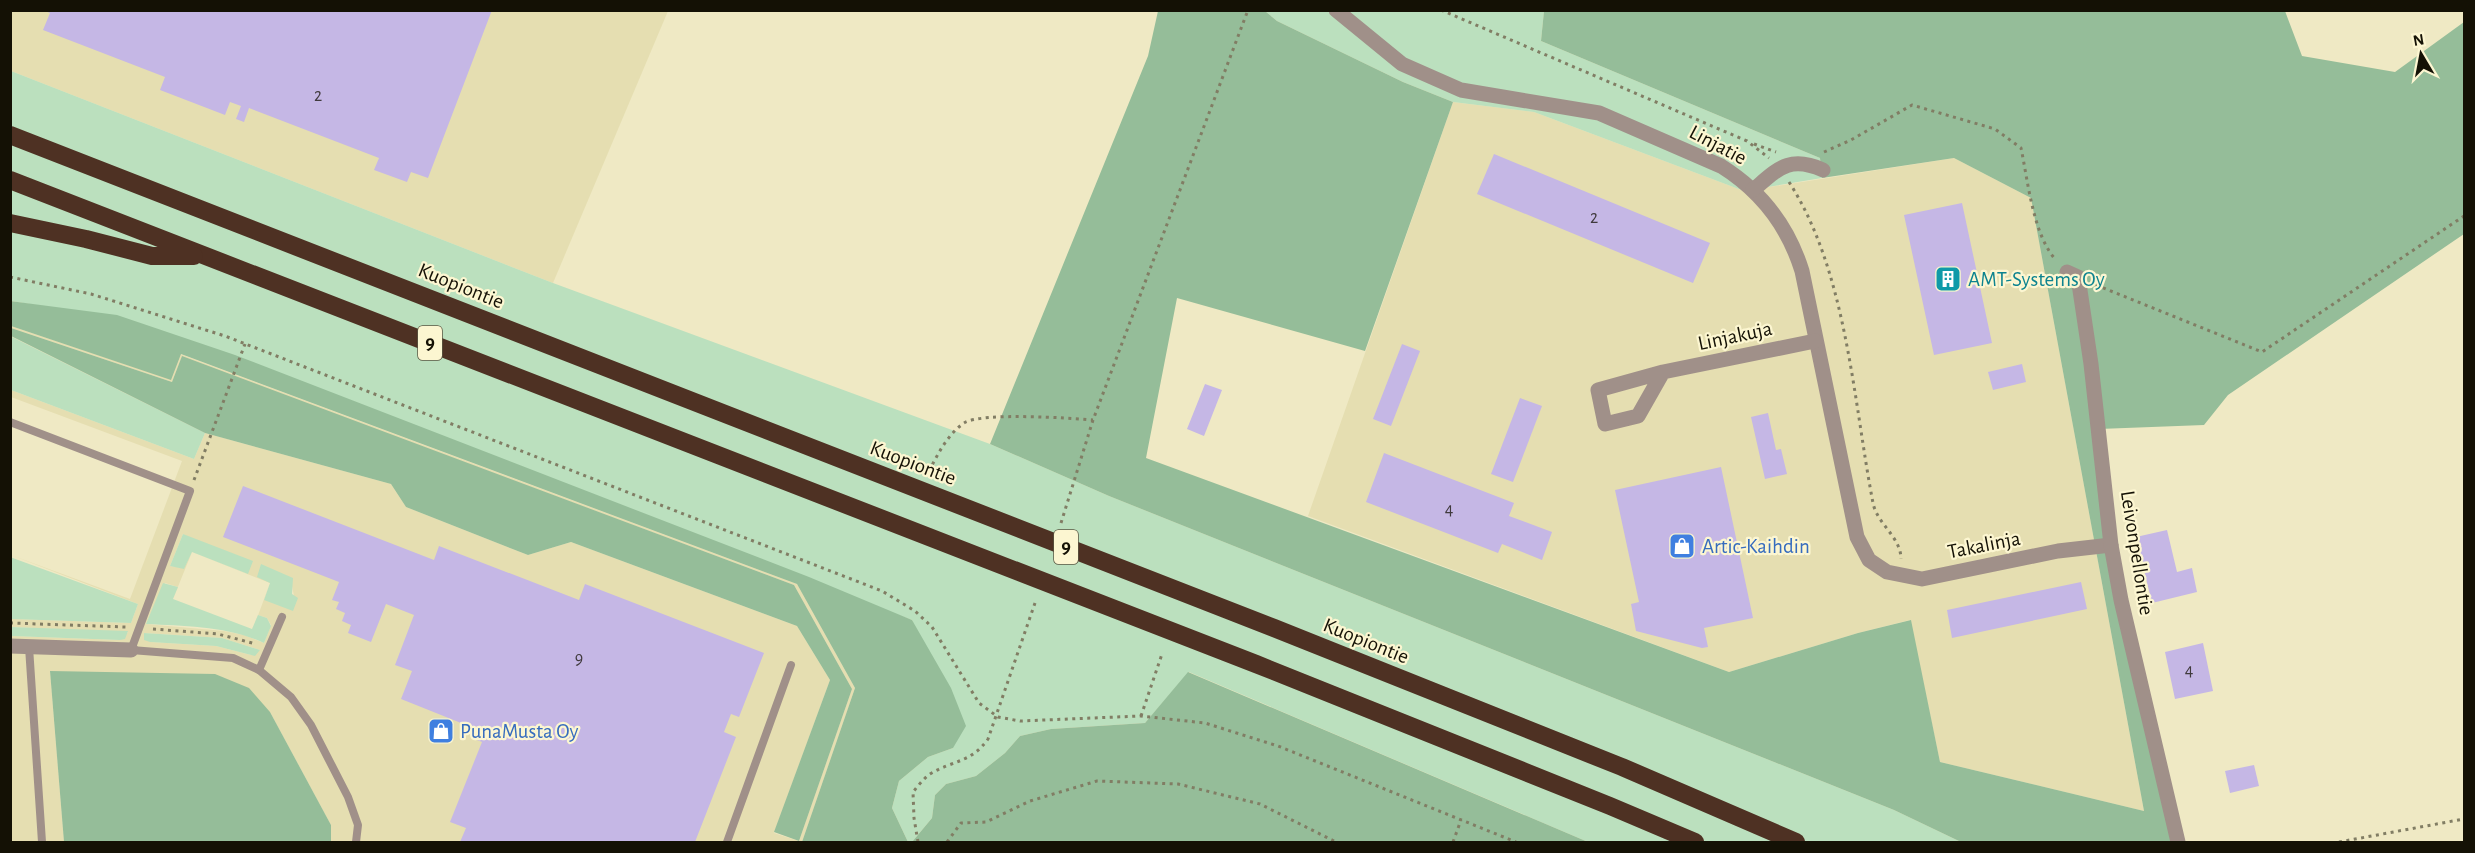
<svg xmlns="http://www.w3.org/2000/svg" width="2475" height="853" font-family="'Alegreya Sans',sans-serif">
  <style>
    .built { fill: #e5deb1; fill-rule: evenodd }
    .green { fill: #bbe0be }
    .forest { fill: #95bd99 }
    .building { fill: #c5b7e5 }
    .lines { fill: none; stroke-linecap: round; stroke-linejoin: round }
    .path { stroke: #817d64; stroke-width: 3; stroke-dasharray: 3 4.5; stroke-linecap: butt }
    .service { stroke: #a09089; stroke-width: 8 }
    .minor { stroke: #a09089; stroke-width: 15 }
    .motorway { stroke: #4e3123; stroke-width: 18 }
    .labels { text-anchor: middle; dominant-baseline: central; stroke-width: 4.5; stroke-linejoin: round; paint-order: stroke }
    .number-label { font-size: 18px; fill: #403a3d }
    .shield { fill: #fcf6d1; stroke: #5a5642; stroke-width: 1.5 }
    .shield-label { font-size: 20px; font-weight: bold; fill: #141105 }
    .street-label { font-size: 21px; fill: #141105; stroke: #fcf6d1 }
    .culture-label { font-size: 21px; fill: #0d838f; stroke: #fcf6d1; text-anchor: start }
    .shop-label { font-size: 21px; fill: #366cbe; stroke: #fcf6d1; text-anchor: start }
  </style>
  <rect width="100%" height="100%" fill="#efe9c4"/>
  <g class="built">
    <polygon points="10,11 668,11 553,283 11,71"/>
    <polygon points="1453,102 1534,112 1744,191 1954,158 2031,198 2144,811 1940,762 1910,620 1858,633 1729,672 1308,516"/>
    <path d="M11,326L170,379L180,354L797,584L855,688L802,842H331V825L270,712L50,671L64,842H12L11,636L120,640L128,632L11,627V619L131,623L138,604L11,555L130,599L182,461L11,397V390L194,459L205,433L391,484L406,507L528,555L571,542L797,626L830,680L774,833L799,841L852,689L794,585L182,357L172,382L11,328ZM183,534L248,574L192,552L184,568L170,566ZM192,552L270,583L253,629L173,599ZM165,583L178,587L173,599L253,629L258,615L267,618L271,625L264,643L244,635L224,631L146,624ZM270,583L292,586L294,596L264,600ZM144,633L222,638L260,650L251,655L216,646L150,642Z"/>
  </g>
  <g class="green">
    <polygon points="1265,11 1544,11 1541,41 1820,158 1822,178 1744,191 1534,112 1453,102 1403,82 1277,21"/>
    <polygon points="11,71 553,283 990,444 1109,496 1894,810 1961,842 1588,842 1189,672 1145,723 1051,729 1020,736 1005,753 976,776 946,784 935,795 932,818 912,842 908,842 892,808 899,781 928,757 953,748 912,620 61,309 11,301"/>
    <polygon points="10,336 205,433 194,459 11,390"/>
    <polygon points="183,534 253,561 248,574 192,552 184,569 170,566"/>
    <polygon points="10,557 138,604 131,623 11,619"/>
    <polygon points="261,564 293,578 292,594 298,598 293,611 264,600 270,583 257,577"/>
    <path d="M163,583L178,587L173,599L252,629L258,615L267,618L271,626L264,643C227,626 186,626 146,624Z"/>
    <polygon points="11,627 128,631 125,639 120,640 11,636"/>
    <polygon points="144,633 222,638 260,650 255,656 216,646 150,642 144,640"/>
  </g>
  <g class="forest">
    <polygon points="1158,11 1265,11 1277,21 1403,82 1453,102 1365,351 1177,298 1146,458 1729,672 1858,633 1911,620 1940,762 2144,811 2031,198 1954,158 1822,178 1820,158 1541,41 1544,11 2285,11 2302,56 2395,72 2464,22 2464,234 2228,395 2204,425 2099,429 2111,545 2178,842 1961,842 1894,810 1109,496 990,444 1148,56"/>
    <polygon points="10,301 117,315 235,355 809,577 912,620 951,688 966,726 953,748 928,757 899,781 892,808 908,842 802,842 855,688 797,584 181,354 171,380 11,326"/>
    <polygon points="11,328 172,382 182,356 794,585 852,689 799,841 774,832 830,680 797,626 571,542 528,555 406,507 391,484 205,433 11,336"/>
    <polygon points="50,671 215,674 249,688 270,712 331,825 331,842 64,842"/>
    <polygon points="1188,672 1588,842 912,842 932,818 935,795 946,784 976,776 1005,753 1020,736 1051,729 1145,723"/>
  </g>
  <g class="building">
    <polygon points="43,10 492,10 428,178 411,172 407,182 374,170 379,158 249,108 244,122 236,119 241,106 230,102 225,115 160,90 165,77 43,30 50,13"/>
    <polygon points="1494,154 1710,243 1693,283 1477,194"/>
    <polygon points="1962,203 1992,343 1934,355 1904,215"/>
    <polygon points="1402,344 1420,351 1391,426 1373,419"/>
    <polygon points="2022,364 2026,382 1993,390 1988,372"/>
    <polygon points="1205,384 1222,390 1204,436 1187,429"/>
    <polygon points="1520,398 1542,406 1513,482 1491,474"/>
    <polygon points="1768,413 1776,450 1781,449 1787,474 1765,479 1751,417"/>
    <polygon points="1384,453 1514,503 1509,516 1552,532 1542,560 1502,544 1498,553 1366,502"/>
    <polygon points="1721,467 1753,618 1704,628 1708,647 1702,648 1636,631 1631,604 1639,602 1615,490"/>
    <polygon points="243,486 434,560 439,546 579,600 585,584 764,653 739,717 731,714 724,732 736,737 695,842 460,842 466,828 450,822 482,742 472,738 476,729 401,699 412,671 395,665 414,615 386,604 371,642 348,633 351,625 342,621 345,613 336,609 339,602 332,600 339,582 223,537"/>
    <polygon points="2167,530 2177,572 2192,568 2197,592 2152,603 2136,537"/>
    <polygon points="2081,582 2087,609 1952,638 1947,610"/>
    <polygon points="2203,643 2213,691 2175,699 2165,652"/>
    <polygon points="2254,765 2259,786 2230,793 2225,771"/>
  </g>
  <g class="lines">
    <g class="path">
      <polyline points="1441,10 1747,141 1769,158"/>
      <polyline points="1754,144 1776,152"/>
      <path d="M1824,152L1851,140L1912,105L1995,129L2021,148C2028,181 2033,235 2056,260"/>
      <path d="M1789,182C1847,272 1853,399 1873,503C1877,524 1901,537 1901,559"/>
      <polyline points="10,277 91,294 225,336 882,591 915,611 932,627 979,703 998,717 1020,721 1141,716 1205,723 1278,746 1516,842"/>
      <polyline points="2096,285 2262,352 2464,216"/>
      <path d="M929,471C938,454 947,435 964,423C982,412 1069,418 1093,420"/>
      <polyline points="194,480 245,344"/>
      <polyline points="1061,523 1093,420 1248,10"/>
      <polyline points="10,623 126,627"/>
      <polyline points="153,629 218,634 256,644"/>
      <polyline points="1141,716 1162,654"/>
      <path d="M918,842L914,818L913,792C918,786 924,778 930,774C953,760 971,763 988,739L1035,603"/>
      <polyline points="947,842 961,823 986,822 1030,801 1097,781 1178,784 1260,804 1336,842"/>
      <polyline points="1453,842 1461,820"/>
      <polyline points="2339,842 2464,819"/>
    </g>
    <g class="service">
      <polyline points="10,422 190,491 131,650 233,658 259,670 291,697 311,725 348,797 358,825 356,842"/>
      <polyline points="29,647 42,842"/>
      <polyline points="259,670 282,617"/>
      <polyline points="727,842 791,665"/>
    </g>
    <g class="minor">
      <path d="M1336,10L1402,64L1461,90L1599,113L1721,166C1761,191 1788,226 1802,271L1857,537L1869,560L1887,572L1922,579L2058,551L2111,545"/>
      <path d="M1753,190C1778,169 1789,155 1823,170"/>
      <polyline points="2067,272 2078,277 2091,364 2111,545 2121,600 2178,842"/>
      <polyline points="1663,372 1638,416 1605,424 1598,390 1663,372 1815,341"/>
      <polyline points="10,646 131,650"/>
    </g>
    <g class="motorway">
      <polyline points="10,135 1274,628 1622,767 1796,842"/>
      <polyline points="10,180 1256,664 1610,806 1695,842"/>
      <polyline points="10,223 86,239 152,256 194,256"/>
    </g>
  </g>
  <defs>
    <g id="building-square" transform="scale(1.35)"><rect x="-9" y="-9" width="18" height="18" rx="4" fill="#0f9aa8" stroke="#fcf6d1"/><path d="M-4-6H4V6H1V3H-1V6H-4ZM-2.5-4.3h1.7v1.8h-1.7ZM.8-4.3h1.7v1.8H.8ZM-2.5-1h1.7V.8h-1.7ZM.8-1h1.7V.8H.8Z" fill="#fff"/></g>
    <g id="shop-square" transform="scale(1.35)"><rect x="-9" y="-9" width="18" height="18" rx="4" fill="#3f7fe0" stroke="#fcf6d1"/><path d="M-5-2.5h2.3a2.7 3.5 0 0 1 5.4 0H5L5.5 6h-11ZM-1.5-2.5h3a1.5 2.3 0 0 0-3 0Z" fill="#fff"/></g>
  </defs>
  <g fill-rule="evenodd">
    <use href="#building-square" x="1948" y="279"/>
    <use href="#shop-square" x="1682" y="546"/>
    <use href="#shop-square" x="441" y="731"/>
  </g>
  <g class="labels">
    <g class="number-label">
      <text x="318" y="96">2</text>
      <text x="1594" y="218">2</text>
      <text x="1449" y="510">4</text>
      <text x="579" y="659">9</text>
      <text x="2189" y="671">4</text>
    </g>
    <g class="shield">
      <rect x="418" y="326" width="24" height="34" rx="4.5"/>
      <rect x="1054" y="530" width="24" height="34" rx="4.5"/>
    </g>
    <g class="shield-label">
      <text x="430" y="343">9</text>
      <text x="1066" y="547">9</text>
    </g>
    <g class="street-label">
      <text transform="translate(1718 145) rotate(28)">Linjatie</text>
      <text transform="translate(461 286) rotate(22)">Kuopiontie</text>
      <text transform="translate(1735 336) rotate(-12)">Linjakuja</text>
      <text transform="translate(913 463) rotate(21)">Kuopiontie</text>
      <text transform="translate(1984 545) rotate(-11)">Takalinja</text>
      <text transform="translate(2137 553) rotate(81)">Leivonpellontie</text>
      <text transform="translate(1366 641) rotate(22)">Kuopiontie</text>
    </g>
    <g class="culture-label">
      <text x="1968" y="279">AMT-Systems Oy</text>
    </g>
    <g class="shop-label">
      <text x="1702" y="546">Artic-Kaihdin</text>
      <text x="460" y="731">PunaMusta Oy</text>
    </g>
  </g>
  <rect width="2475" height="853" fill="none" stroke="#141105" stroke-width="24"/>
  <g transform="translate(2421 54) rotate(350)" stroke="#fcf6d1" stroke-width="4.5" paint-order="stroke">
  <path d="M0-4.5L10 22L0 15L-10 22Z" fill="#141105"/>
  <text y="-9" font-size="16" font-weight="bold" text-anchor="middle" fill="#141105">N</text>
  </g>
</svg>
